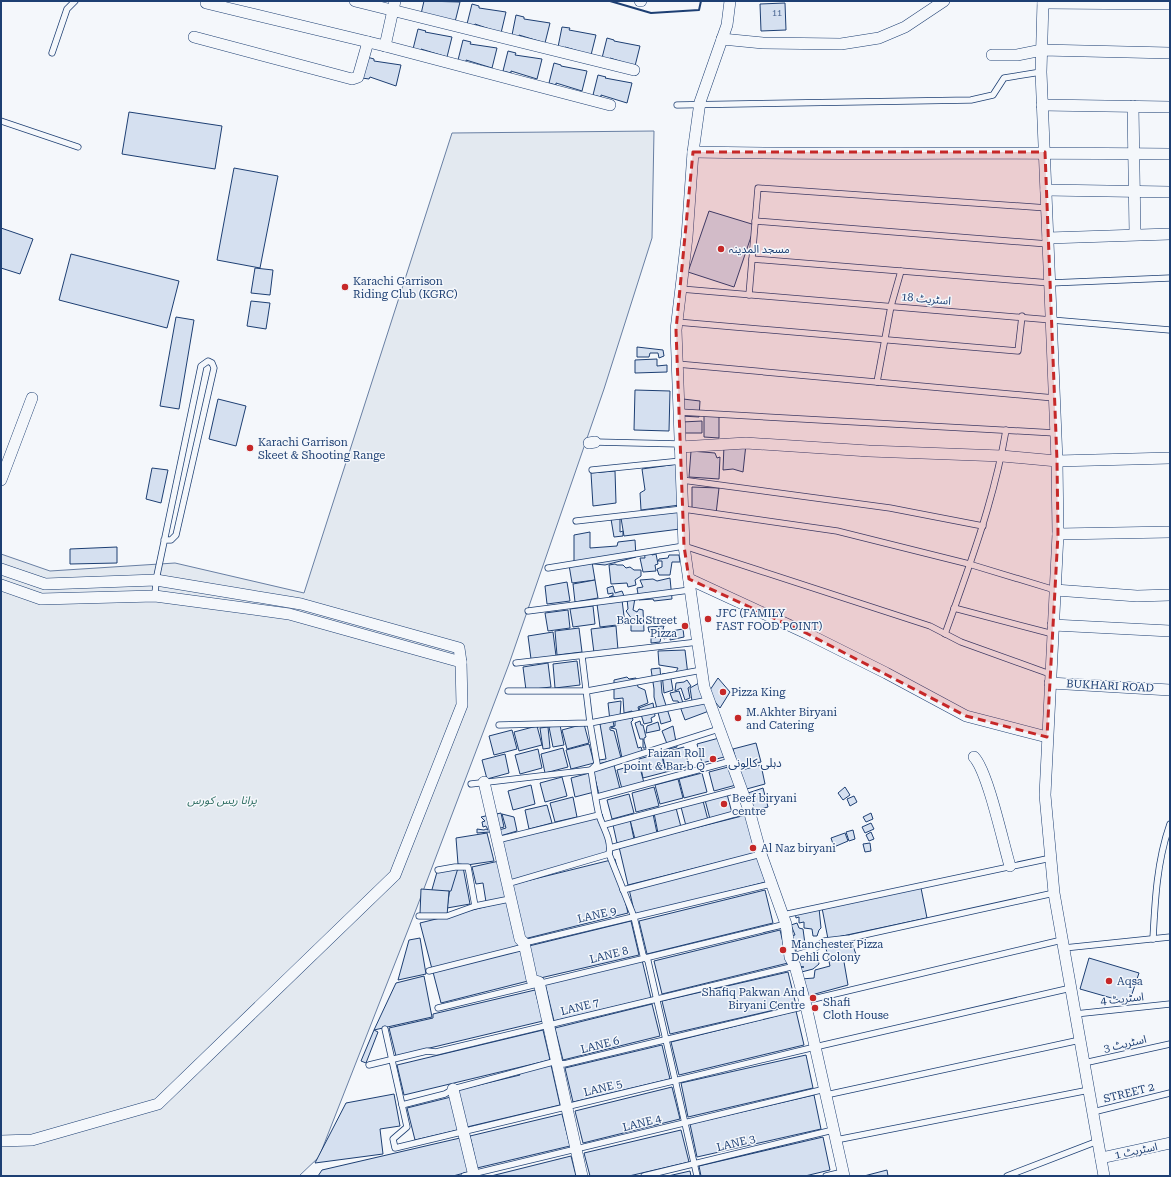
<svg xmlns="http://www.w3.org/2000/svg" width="1171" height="1177" font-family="'Roboto Serif','Noto Sans Arabic',serif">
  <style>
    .green { fill: #e3e9f0; stroke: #687fa3 }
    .building { fill: #d5e0f0; stroke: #1d3f73 }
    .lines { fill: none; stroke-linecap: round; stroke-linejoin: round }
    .lane-casing { stroke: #1d3f73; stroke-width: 7 }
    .street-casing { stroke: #1d3f73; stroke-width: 12 }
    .lane { stroke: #f4f7fb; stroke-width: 5.5 }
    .street { stroke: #f4f7fb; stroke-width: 11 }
    .wall { stroke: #1d3f73; stroke-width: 2 }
    .marked { fill: #c62828; fill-opacity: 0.2; stroke: #c62828; stroke-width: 3; stroke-dasharray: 8 5; stroke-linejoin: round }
    .poi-dot { fill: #c62828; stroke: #f4f7fb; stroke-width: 1.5 }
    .labels { text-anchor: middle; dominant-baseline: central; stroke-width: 3; stroke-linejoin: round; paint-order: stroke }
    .number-label { font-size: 9px; fill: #4b6792 }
    .poi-label { font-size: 11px; fill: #1d3f73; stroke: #f4f7fb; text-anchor: start }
    .street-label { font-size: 11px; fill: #1d3f73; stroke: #f4f7fb }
    .park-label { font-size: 11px; font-style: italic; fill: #2c6c60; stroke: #f4f7fb }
    .neighbourhood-label { font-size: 12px; fill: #1d3f73; stroke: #f4f7fb }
  </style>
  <rect width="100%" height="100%" fill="#f4f7fb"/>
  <polygon class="green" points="654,131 652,238 604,389 509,664 417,907 319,1157 299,1176 1,1176 1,554 50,571 175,563 304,593 452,133"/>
  <g class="building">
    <polygon points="424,1 460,2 455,22 421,14"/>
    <polygon points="785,3 786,30 761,31 760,4"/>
    <polygon points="472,4 479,6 479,8 506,12 501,33 475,24 474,26 467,24"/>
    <polygon points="516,15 524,17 524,19 550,23 545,43 519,35 519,37 512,35"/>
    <polygon points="562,27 570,28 569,30 596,35 591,55 565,47 565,49 558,47"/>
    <polygon points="418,29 426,31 425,32 452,37 447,57 421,49 421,51 413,49"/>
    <polygon points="607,38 614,40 614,41 640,46 635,66 610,58 609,60 602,58"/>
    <polygon points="463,40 471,42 470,44 497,48 492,68 466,60 466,62 458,60"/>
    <polygon points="508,51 516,53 515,55 542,59 537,79 511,71 511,73 503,71"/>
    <polygon points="367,57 374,59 374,61 401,65 396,86 370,77 369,79 362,78"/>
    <polygon points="554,63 561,65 561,66 587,71 582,91 556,83 556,85 549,83"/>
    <polygon points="598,75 606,77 605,78 632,83 627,103 601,95 601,97 593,95"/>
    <polygon points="129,112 222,126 215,169 122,154"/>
    <polygon points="234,168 278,176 260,268 217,260"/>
    <polygon points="709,211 755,225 734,287 688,272"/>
    <polygon points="1,228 33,239 20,274 1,268"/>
    <polygon points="71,254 179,281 167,328 59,300"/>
    <polygon points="255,268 273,270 270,295 251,293"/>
    <polygon points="251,301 270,303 266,329 247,326"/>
    <polygon points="176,317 194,320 179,409 160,406"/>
    <polygon points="637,347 663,350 664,356 659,358 658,353 650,353 649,357 637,357"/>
    <polygon points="657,359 657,366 667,365 667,372 635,373 635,360"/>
    <polygon points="635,390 670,391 669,431 634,430"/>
    <polygon points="218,399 246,406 236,446 209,439"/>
    <polygon points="683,399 700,401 699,417 681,416"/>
    <polygon points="704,412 719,412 719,438 704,437"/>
    <polygon points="702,421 702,433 682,433 682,422"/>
    <polygon points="746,444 743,472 733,469 723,470 724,445"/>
    <polygon points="691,451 715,453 717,458 720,457 719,479 689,477"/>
    <polygon points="677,464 680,505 641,510 640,493 645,490 642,469"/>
    <polygon points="152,468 168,470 161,503 146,499"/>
    <polygon points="615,471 616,503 593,506 591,473"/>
    <polygon points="692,487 719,488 716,514 692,510"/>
    <polygon points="681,511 680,529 624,536 621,518"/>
    <polygon points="620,518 620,532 623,531 623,536 614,537 611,519"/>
    <polygon points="590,532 590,548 617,546 618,542 635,540 636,557 605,565 574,562 574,535"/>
    <polygon points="117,547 117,563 70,564 70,549"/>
    <polygon points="644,551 651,552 652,555 656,554 658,564 655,565 656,571 643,572 640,558 645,558"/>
    <polygon points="669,555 679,555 680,562 672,562 670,575 659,575 657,569 662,567 662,561 658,561 659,559 668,558"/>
    <polygon points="592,562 595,580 572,583 569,565"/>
    <polygon points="615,564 617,565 623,565 626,568 630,567 634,570 641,570 641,576 635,580 636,585 628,587 627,583 611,584 609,565"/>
    <polygon points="670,578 672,599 654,601 653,599 639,600 637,588 643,587 640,580 653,579 657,581"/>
    <polygon points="595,580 598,598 575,602 573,584"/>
    <polygon points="567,582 570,601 547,604 545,586"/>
    <polygon points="613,586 615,593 622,591 624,596 615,599 614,596 609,597 613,595 613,593 608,594 607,588"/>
    <polygon points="627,598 635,598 633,610 637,612 639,609 643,610 644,631 631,631 631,621 632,619 626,611 628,609"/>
    <polygon points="622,600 625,624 600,627 597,604"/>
    <polygon points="593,606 595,624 573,627 570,609"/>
    <polygon points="568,610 570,628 548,631 545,613"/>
    <polygon points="616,626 618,650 594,653 591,629"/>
    <polygon points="664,626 663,629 667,638 664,639 662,632 649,632 648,627"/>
    <polygon points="579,628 582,652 557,655 555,631"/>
    <polygon points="683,629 684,637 670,640 671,631"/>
    <polygon points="553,632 556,656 531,659 528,636"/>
    <polygon points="661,637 660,642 651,643 651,638"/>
    <polygon points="685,650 688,675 673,678 678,668 659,665 658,651"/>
    <polygon points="577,661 580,685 555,688 553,664"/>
    <polygon points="548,663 551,687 526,690 523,667"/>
    <polygon points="660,668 662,693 671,721 661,724 654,697 654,689 651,669"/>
    <polygon points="670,673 673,690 664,693 662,674"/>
    <polygon points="627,677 629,679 636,678 638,687 645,690 648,703 638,707 640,715 633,717 632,711 624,713 623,698 614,699 614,680"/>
    <polygon points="718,678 730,692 720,708 708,693"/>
    <polygon points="687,680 691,686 688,688 690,698 685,700 681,688 675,691 676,683 684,682"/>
    <polygon points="699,683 709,711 685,720 678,701 673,701 670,693 679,691 683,703 692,701 690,688"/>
    <polygon points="621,701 620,717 610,721 608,703"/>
    <polygon points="653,703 655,716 651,718 652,722 644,724 639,708"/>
    <polygon points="632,717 633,720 631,722 638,748 641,747 642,750 641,753 622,758 616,729 611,728 615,726 615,721"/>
    <polygon points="613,721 614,726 610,727 610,730 614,731 621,758 598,764 599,760 606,759 600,724"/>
    <polygon points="640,721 641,725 643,725 646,737 644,738 644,741 646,748 643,748 643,739 640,739 635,723"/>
    <polygon points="658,722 660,730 646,733 647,726"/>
    <polygon points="584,724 589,743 567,749 562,730"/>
    <polygon points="560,725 564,745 553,747 549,727"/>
    <polygon points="537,726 542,745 519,751 514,732"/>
    <polygon points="673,726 677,747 669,749 662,731"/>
    <polygon points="548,727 550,748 543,749 540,728"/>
    <polygon points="512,730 517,749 494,755 489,736"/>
    <polygon points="719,738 724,757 702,763 697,744"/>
    <polygon points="756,743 761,762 738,768 733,749"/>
    <polygon points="589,744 594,763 571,769 566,750"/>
    <polygon points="684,747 689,766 666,772 662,753"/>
    <polygon points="563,748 568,767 545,773 541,754"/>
    <polygon points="538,749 542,768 520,774 515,755"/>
    <polygon points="661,753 666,772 643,778 639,759"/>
    <polygon points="505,754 509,773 487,779 482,760"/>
    <polygon points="639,764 644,783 622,789 617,770"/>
    <polygon points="614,765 620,789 599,795 593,770"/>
    <polygon points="761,765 765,784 743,790 738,771"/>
    <polygon points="732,766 736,785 714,791 709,772"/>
    <polygon points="593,772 598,791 575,797 571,778"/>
    <polygon points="702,773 707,792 684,798 679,779"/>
    <polygon points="562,777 567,796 545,802 540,783"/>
    <polygon points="678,779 683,798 660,804 655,785"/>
    <polygon points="531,785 535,804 513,810 508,791"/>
    <polygon points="654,787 659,806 636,812 632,793"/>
    <polygon points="845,787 850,795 843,800 838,793"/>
    <polygon points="763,788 768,807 752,811 745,794"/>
    <polygon points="629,794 634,813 612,819 607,800"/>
    <polygon points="727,794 732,813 710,819 705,800"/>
    <polygon points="854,796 857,802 850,806 847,799"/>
    <polygon points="573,797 577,817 555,822 550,803"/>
    <polygon points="703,801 708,820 686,826 681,807"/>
    <polygon points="547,805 552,823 529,829 525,810"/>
    <polygon points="676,808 681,827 658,833 654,813"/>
    <polygon points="501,813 504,827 497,829 492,815"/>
    <polygon points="871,813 873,819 866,822 863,817"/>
    <polygon points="502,814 514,817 517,831 500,836 499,830 506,828"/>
    <polygon points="602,814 612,855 510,882 500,841"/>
    <polygon points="653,814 657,833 635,839 630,820"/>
    <polygon points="490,815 494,829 489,830 490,832 477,833 477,829 484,830 486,829 488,830 486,826 483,827 482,822 485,821 481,817"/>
    <polygon points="746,815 756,853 628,885 619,847"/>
    <polygon points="630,820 634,839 617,843 613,825"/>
    <polygon points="871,823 874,829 865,833 862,827"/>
    <polygon points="853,830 855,839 849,841 846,832"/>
    <polygon points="871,832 874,839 869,841 866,835"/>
    <polygon points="487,833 494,861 467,865 458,864 456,838"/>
    <polygon points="845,833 848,841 834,847 831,838"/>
    <polygon points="870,843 871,851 865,852 863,844"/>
    <polygon points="760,857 766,882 635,915 629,889"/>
    <polygon points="615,859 628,913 524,939 510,885"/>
    <polygon points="499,861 506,898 486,902 483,883 476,884 472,867"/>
    <polygon points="463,867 470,904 447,908 453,868"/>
    <polygon points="458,868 451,891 431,893 437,872"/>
    <polygon points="921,888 927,918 828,939 822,908"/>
    <polygon points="421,889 449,891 447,916 420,914"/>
    <polygon points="765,890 773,923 647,954 639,921"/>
    <polygon points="508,901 519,946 432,969 420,923"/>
    <polygon points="819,908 821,928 819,930 817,936 813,936 812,929 804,928 804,922 799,923 799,917 796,918 795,912"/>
    <polygon points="631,921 639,955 536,979 529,946"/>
    <polygon points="797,923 799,928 803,929 805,944 796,946 796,951 788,953 785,937 795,935 791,925"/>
    <polygon points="780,930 788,963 662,994 654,961"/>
    <polygon points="420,938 426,974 398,980 409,940"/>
    <polygon points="850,938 857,957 844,962 848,985 804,997 801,979 814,978 815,970 830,966 825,944"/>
    <polygon points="522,950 528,981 441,1003 433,972"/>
    <polygon points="817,952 819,964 813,969 794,974 793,969 804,967 798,966 796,957"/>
    <polygon points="1089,958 1139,973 1129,1003 1080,989"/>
    <polygon points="642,960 651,998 554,1021 545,983"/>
    <polygon points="788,972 796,1005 670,1034 662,1001"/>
    <polygon points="424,976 432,1017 374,1030 396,983"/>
    <polygon points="535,990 543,1021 396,1056 389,1028 433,1018 433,1014"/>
    <polygon points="652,1004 660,1036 563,1060 555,1028"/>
    <polygon points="796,1011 804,1045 679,1075 671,1042"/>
    <polygon points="374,1030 378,1032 366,1063 361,1061"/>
    <polygon points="543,1030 550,1060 404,1095 397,1065"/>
    <polygon points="662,1045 670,1079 573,1102 565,1068"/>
    <polygon points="806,1055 813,1088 688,1117 681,1083"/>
    <polygon points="551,1065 560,1105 467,1127 458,1090 520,1075 519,1073"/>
    <polygon points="672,1087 680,1119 583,1143 575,1111"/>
    <polygon points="394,1094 400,1126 380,1129 383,1154 315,1163 346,1103"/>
    <polygon points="814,1095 821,1129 697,1157 690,1124"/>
    <polygon points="451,1097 458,1130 415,1140 407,1108"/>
    <polygon points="562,1114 570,1146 477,1168 470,1136"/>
    <polygon points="681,1130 689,1162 629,1176 590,1176 584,1153"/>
    <polygon points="823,1137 830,1170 805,1176 701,1176 699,1166"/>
    <polygon points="460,1138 468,1172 453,1176 318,1176 322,1170"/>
    <polygon points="571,1156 576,1176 491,1176"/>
    <polygon points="887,1170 888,1176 864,1176"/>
    <polygon points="690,1171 691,1176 668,1176"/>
  </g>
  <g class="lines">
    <g class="lane-casing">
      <g id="lane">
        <polyline points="52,53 67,9 75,1"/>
        <polyline points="677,105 971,100 993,95 1004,78 1041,72"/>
        <polyline points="1,121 78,147"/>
        <polyline points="755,221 1048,244"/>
        <polyline points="752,259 1050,283 1170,278"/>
        <polyline points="681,289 1170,330"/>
        <polyline points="749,295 758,188 1047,208"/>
        <polyline points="677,322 1018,351 1022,316"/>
        <polyline points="677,364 1054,398"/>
        <polyline points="877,382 891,306 901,271"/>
        <polyline points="679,412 1055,433"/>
        <polyline points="595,442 680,444"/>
        <polyline points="592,470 681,461"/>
        <polyline points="682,480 890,508 983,526"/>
        <polyline points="576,521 683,509 837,531 969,564 1055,590"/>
        <polyline points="548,568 684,546 930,626 961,642 1050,674"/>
        <polyline points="155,596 156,580 201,366 208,361 212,363 214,368 176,535 171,540 164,540"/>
        <polyline points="954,608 1053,634"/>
        <polyline points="528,611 690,590"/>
        <path d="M945,634C969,567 994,501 1006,430"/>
        <path d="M582,656L590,723L597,764L591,770C593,782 596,803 599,815C603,828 612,840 609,854L634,917L643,955L648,961L697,1176"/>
        <polyline points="516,663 698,642"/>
        <polyline points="508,691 587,691 702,670"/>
        <polyline points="499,725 590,723 709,700"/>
        <polyline points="471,784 591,770 719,729"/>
        <polyline points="597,797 731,761"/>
        <polyline points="604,825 741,789"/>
        <polyline points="497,840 599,815"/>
        <polyline points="610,848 749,810"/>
        <polyline points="438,870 455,867 468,867 475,906"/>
        <polyline points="507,884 609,854"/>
        <polyline points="623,890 761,854"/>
        <polyline points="783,915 1051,858"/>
        <polyline points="419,916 447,916 475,906 510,899"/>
        <path d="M1153,939C1155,900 1157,861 1170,824"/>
        <polyline points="1064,948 1170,937"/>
        <polyline points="790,957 813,950 824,941 850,938 1054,893"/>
        <polyline points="429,971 520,948 524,943 771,884"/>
        <polyline points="805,1001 1062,940"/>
        <polyline points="438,1008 786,924"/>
        <polyline points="1075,1014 1170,1004"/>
        <polyline points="385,1029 407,1127 393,1139 395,1148 815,1047 1071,988"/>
        <polyline points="1084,1063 1170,1044"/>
        <polyline points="369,1065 427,1051 436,1052 795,966"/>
        <polyline points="826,1095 1080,1040"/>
        <polyline points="402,1105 445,1094 453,1089 553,1062 564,1064 806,1006"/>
        <polyline points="1093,1112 1170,1093"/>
        <polyline points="836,1140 1089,1090"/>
        <polyline points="464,1176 825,1089"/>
        <polyline points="644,1176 833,1130"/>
        <polyline points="826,1176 843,1172"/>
        <polyline points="1007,1176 1098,1141"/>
      </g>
    </g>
    <g class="street-casing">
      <g id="street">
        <polyline points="355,1 634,70"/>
        <polyline points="640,1 641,1"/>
        <polyline points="730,1 727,25 700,102 693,152 687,237 676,330 684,546 704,687 749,810 761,854 786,924 790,957 795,966 806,1006 844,1176"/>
        <polyline points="1043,1 1041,72 1057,461 1058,534 1045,795 1054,893 1104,1176"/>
        <polyline points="206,3 385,46 610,105"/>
        <polyline points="1043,3 1170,4"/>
        <polyline points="194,37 352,79 358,77 368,42"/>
        <polyline points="722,39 763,43 841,44 879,38 905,27 944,1"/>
        <polyline points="385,46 395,1"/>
        <polyline points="992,55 1017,55 1042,50 1170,53"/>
        <polyline points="1042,105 1170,107"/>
        <polyline points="1133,106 1135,234"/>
        <path d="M693,152C852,155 1011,152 1170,154"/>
        <polyline points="1046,190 1170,192"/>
        <polyline points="1048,238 1170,234"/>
        <polyline points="589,443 595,442"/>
        <polyline points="680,447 746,443 869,451 1002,456 1057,461 1170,458"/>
        <polyline points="1,480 32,398"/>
        <polyline points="1058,534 1170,532"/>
        <polyline points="1,569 45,584 156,580 301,604 459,648 461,662 462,705 395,875 158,1104 32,1140 1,1141"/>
        <polyline points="689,579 806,633 886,673 966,716 1047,737"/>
        <polyline points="1,585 41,599 155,596 289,614 461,662"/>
        <polyline points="1055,590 1137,596 1170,595"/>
        <polyline points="1053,625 1170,631"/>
        <polyline points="1050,683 1170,690"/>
        <path d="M974,757C988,772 1003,843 1010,866"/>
        <polyline points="484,782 520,939 524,943 532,980 539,982 582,1176"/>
        <polyline points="453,1089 474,1176"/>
        <polyline points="1101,1158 1170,1143"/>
      </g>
    </g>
    <use href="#lane" class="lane"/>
    <use href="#street" class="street"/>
    <polyline class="wall" points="610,1 651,13 699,10 701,1"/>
  </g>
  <path class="marked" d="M693,152H1045L1057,461L1058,534L1047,737L966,716L806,633L689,579L684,546L676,330Z"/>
  <g class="poi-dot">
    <circle cx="721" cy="249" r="4"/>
    <circle cx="345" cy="287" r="4"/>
    <circle cx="250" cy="448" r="4"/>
    <circle cx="708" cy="619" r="4"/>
    <circle cx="685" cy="626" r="4"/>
    <circle cx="723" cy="692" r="4"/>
    <circle cx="738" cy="718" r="4"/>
    <circle cx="713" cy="759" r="4"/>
    <circle cx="724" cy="804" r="4"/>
    <circle cx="753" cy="848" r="4"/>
    <circle cx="783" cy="950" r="4"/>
    <circle cx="1109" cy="981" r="4"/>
    <circle cx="813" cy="998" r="4"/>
    <circle cx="815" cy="1008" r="4"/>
  </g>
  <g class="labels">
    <g class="number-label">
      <text x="777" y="13">11</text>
    </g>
    <g class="poi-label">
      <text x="729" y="249">مسجد المدینہ</text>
      <text x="353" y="281">Karachi Garrison<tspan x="353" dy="13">Riding Club (KGRC)</tspan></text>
      <text x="258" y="442">Karachi Garrison<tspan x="258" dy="13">Skeet &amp; Shooting Range</tspan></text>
      <text x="716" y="613">JFC (FAMILY<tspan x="716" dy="13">FAST FOOD POINT)</tspan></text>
      <text x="677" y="620" text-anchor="end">Back Street<tspan x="677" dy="13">Pizza</tspan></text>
      <text x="731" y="692">Pizza King</text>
      <text x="746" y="712">M.Akhter Biryani<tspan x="746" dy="13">and Catering</tspan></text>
      <text x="705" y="753" text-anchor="end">Faizan Roll<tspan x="705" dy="13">point &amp; Bar b Q</tspan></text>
      <text x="732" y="798">Beef biryani<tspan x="732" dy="13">centre</tspan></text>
      <text x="761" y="848">Al Naz biryani</text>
      <text x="791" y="944">Manchester Pizza<tspan x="791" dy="13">Dehli Colony</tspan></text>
      <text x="1117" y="981">Aqsa</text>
      <text x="805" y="992" text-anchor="end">Shafiq Pakwan And<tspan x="805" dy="13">Biryani Centre</tspan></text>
      <text x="823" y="1002">Shafi<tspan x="823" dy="13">Cloth House</tspan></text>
    </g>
    <g class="street-label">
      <text transform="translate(926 299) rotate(5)">اسٹریٹ 18</text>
      <text transform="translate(1110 686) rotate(3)">BUKHARI ROAD</text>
      <text transform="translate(597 915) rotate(-13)">LANE 9</text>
      <text transform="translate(609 955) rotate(-14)">LANE 8</text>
      <text transform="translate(1122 999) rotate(-6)">اسٹریٹ 4</text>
      <text transform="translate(580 1007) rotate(-14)">LANE 7</text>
      <text transform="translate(1125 1044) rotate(-13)">اسٹریٹ 3</text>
      <text transform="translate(600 1045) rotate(-14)">LANE 6</text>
      <text transform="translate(603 1088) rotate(-14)">LANE 5</text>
      <text transform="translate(1129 1093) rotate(-14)">STREET 2</text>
      <text transform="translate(642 1123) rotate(-14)">LANE 4</text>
      <text transform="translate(736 1143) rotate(-14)">LANE 3</text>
      <text transform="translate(1136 1151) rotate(-12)">اسٹریٹ 1</text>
    </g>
    <g class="park-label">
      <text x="222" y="800">پرانا ریس کورس</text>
    </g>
    <g class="neighbourhood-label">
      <text x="755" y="763">دہلی کالونی</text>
    </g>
  </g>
  <rect width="1171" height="1177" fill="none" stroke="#1d3f73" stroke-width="4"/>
</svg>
